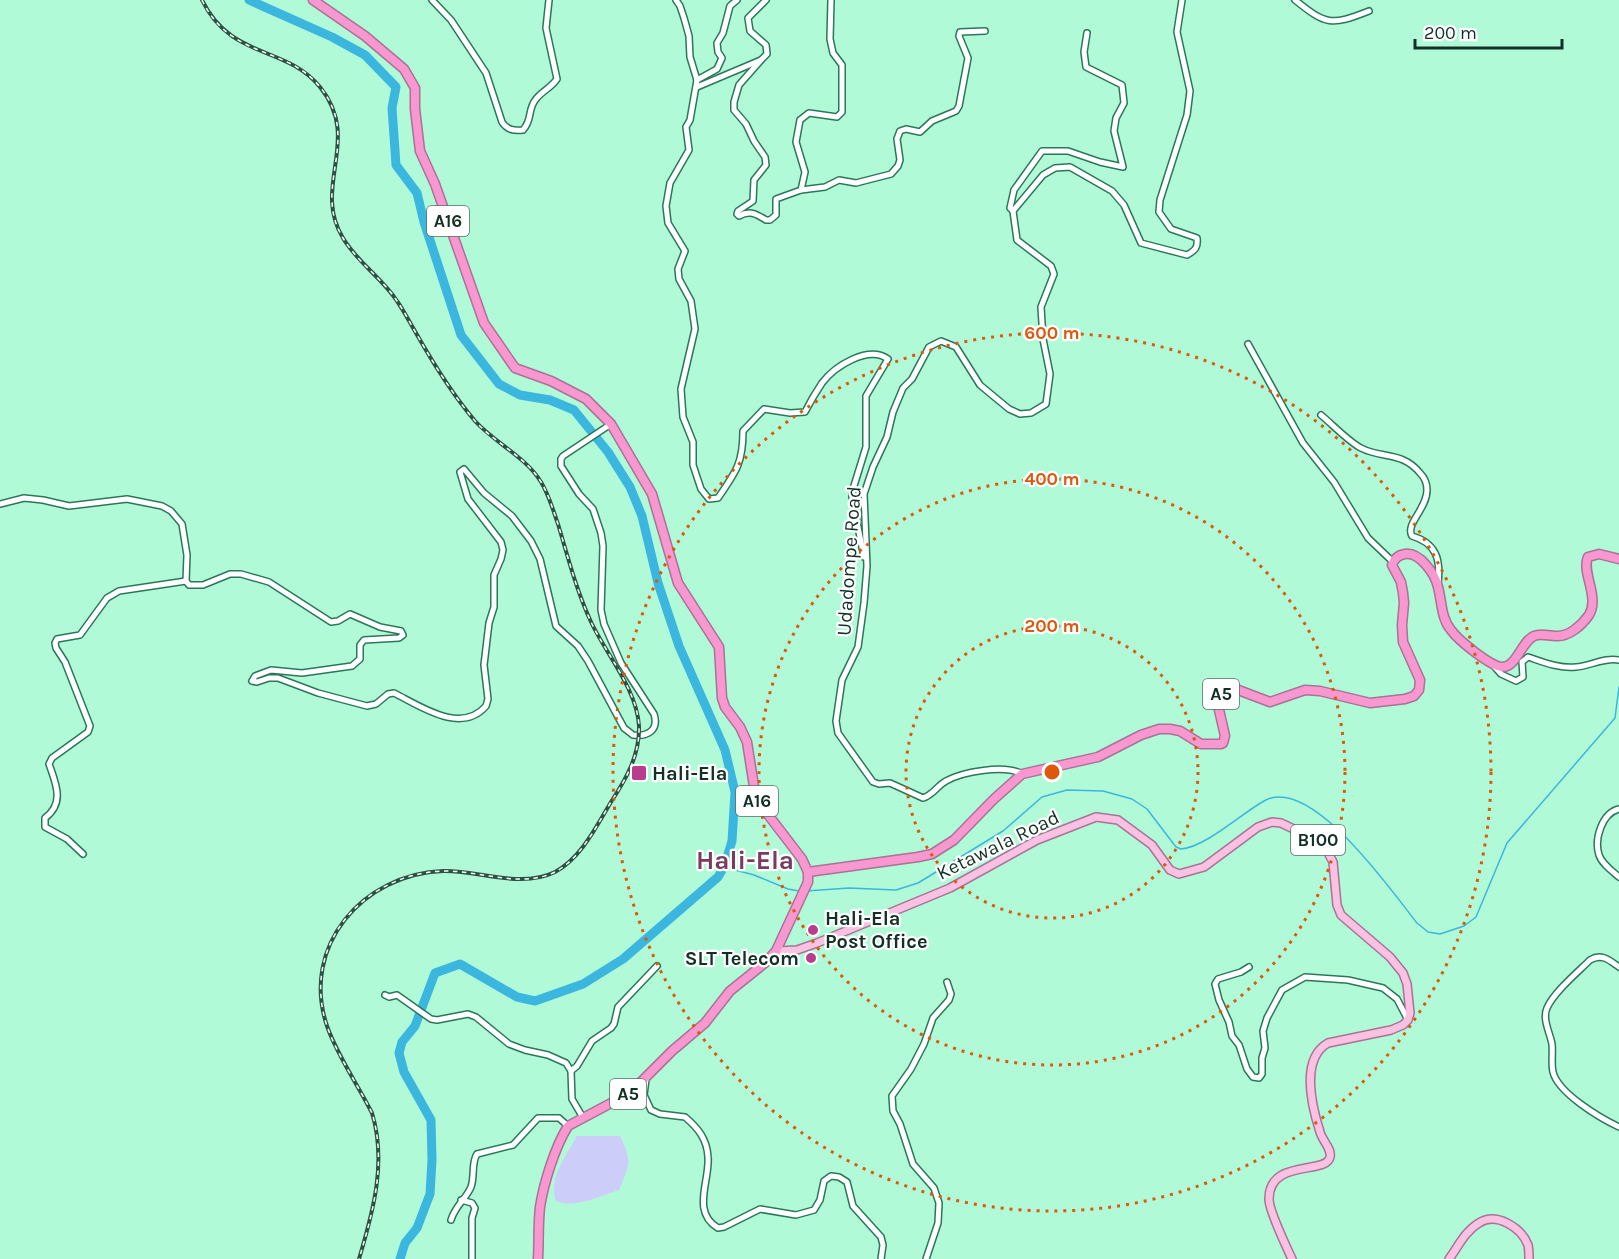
<svg xmlns="http://www.w3.org/2000/svg" width="1619" height="1259" font-family="Karla,sans-serif">
  <style>
    .green { fill: #cccdf8 }
    .lines { fill: none; stroke-linecap: round; stroke-linejoin: round }
    .stream { stroke: #3bb6de; stroke-width: 1.5 }
    .river { stroke: #3bb6de; stroke-width: 9 }
    .minor-casing { stroke: #2c775a; stroke-width: 8 }
    .major-casing { stroke: #a87394; stroke-width: 10 }
    .highway-casing { stroke: #a87394; stroke-width: 11 }
    .minor { stroke: #fff; stroke-width: 5 }
    .major { stroke: #fbc1e3; stroke-width: 7 }
    .highway { stroke: #f997d1; stroke-width: 8 }
    .rail-casing { stroke: #2c5241; stroke-width: 4 }
    .rail { stroke: #fff; stroke-width: 1.5; stroke-dasharray: 4.5; stroke-linecap: butt }
    .ring { fill: none; stroke: #dd570d; stroke-width: 3; stroke-dasharray: 3 6 }
    .poi-dot { fill: #b93d8e; stroke: #fff; stroke-width: 2 }
    .labels { text-anchor: middle; dominant-baseline: central; stroke-width: 4.5; stroke-linejoin: round; paint-order: stroke }
    .shield { fill: #fff; stroke: #596f66; stroke-width: 1.5 }
    .shield-label { font-size: 18px; font-weight: bold; fill: #123124 }
    .street-label { font-size: 20px; fill: #123124; stroke: #fff }
    .poi-label { font-size: 20px; font-weight: bold; fill: #123124; stroke: #fff; text-anchor: start }
    .district-label { font-size: 26px; font-weight: bold; fill: #793b61; stroke: #fff }
    .centre { fill: #dd570d; stroke: #fff; stroke-width: 3 }
    .ring-label { font-size: 18px; text-anchor: middle; font-weight: bold; fill: #dd570d; stroke: #fff; stroke-width: 4.5; stroke-linejoin: round; paint-order: stroke }
  </style>
  <rect width="100%" height="100%" fill="#b0fad8"/>
  <path class="green" d="M577,1136H620C633,1162 629,1166 619,1190C600,1196 575,1209 556,1201C548,1178 566,1156 577,1136Z"/>
  <g class="lines">
    <g class="stream">
      <polyline points="724,867 754,875 788,889 799,891"/>
      <path d="M806,891L849,888L896,890L918,883L1003,831L1042,797L1067,790L1103,791L1132,799L1147,809L1176,847L1181,849C1206,847 1242,813 1264,801C1311,774 1392,892 1417,923L1428,932L1440,934L1464,926L1476,917L1507,843L1615,718L1619,687"/>
    </g>
    <polyline class="river" points="249,0 332,37 365,55 396,87 392,108 396,165 417,193 424,222 461,335 499,384 520,395 550,400 574,410 608,452 630,487 642,516 658,583 679,646 725,750 735,792 732,841 724,867 718,877 623,959 583,984 535,1001 517,997 460,964 435,973 415,1026 402,1042 399,1053 404,1072 431,1120 432,1160 430,1194 417,1228 405,1243 400,1259"/>
    <g class="minor-casing">
      <g id="minor">
        <path d="M432,0L451,20L486,73L502,122C507,130 514,131 523,130C533,119 527,110 536,99C542,91 551,88 557,79L546,28L549,0"/>
        <path d="M676,0L680,6L684,18L689,36L690,57L697,80L690,120L686,127L689,150L670,183L666,206L668,223L685,251L678,269L679,279L691,301L695,329L681,389L683,417L693,442V465L701,489L709,499L718,498C736,472 743,463 743,431L764,409L790,413L805,412C810,402 816,392 822,383C835,366 868,345 888,359L866,396V447L853,489L852,497L864,557"/>
        <path d="M1295,0C1326,25 1331,26 1369,11"/>
        <path d="M761,60L739,85L734,102V110L746,124L754,141L765,157L766,165L754,180L753,201L738,211L737,214L739,216C750,210 756,214 766,220H770L776,215V199L801,190L805,172L796,142L800,120L809,113L837,117L842,112V65L833,53L830,39L831,0"/>
        <polyline points="697,80 717,69 722,58 718,52 717,43 723,33 730,6 737,0"/>
        <polyline points="697,87 761,60 767,54 766,45 750,31 748,18 766,0"/>
        <polyline points="801,190 825,187 839,180 856,183 891,174 898,166 900,160 897,139 900,131 906,129 920,132 932,121 956,111 959,106 968,58 959,36 960,32 985,31"/>
        <polyline points="1013,211 1010,208 1014,190 1042,151 1068,151 1100,162 1123,167 1114,131 1116,118 1124,103 1122,85 1086,67 1084,52 1087,33"/>
        <polyline points="1248,344 1303,443 1334,482 1368,538 1393,562"/>
        <path d="M1321,415C1332,424 1349,442 1361,448C1382,459 1402,451 1420,473C1424,477 1427,483 1427,490C1427,509 1405,524 1412,536C1436,543 1441,559 1438,583"/>
        <path d="M0,504L24,498L43,500L69,506L127,499L162,506L171,511L182,524L187,555L186,581L189,585H203L230,574H241L269,582L331,622L338,621L350,614L380,627L401,631L403,635L399,638L364,640L360,645V659L352,666L302,673L271,670L255,676L252,681L257,682L269,678H278L318,693L367,706L376,704L388,694L394,693C420,706 461,735 486,706L488,699L484,665L489,623L494,607V575L501,559L503,550L501,542L468,499L460,472L464,469L484,493L512,516L531,541L540,559L556,626L578,646L588,661L624,728L633,735C648,737 659,730 654,714L621,663L604,624L601,610L603,546L601,533L593,509L579,494L561,466V459L563,456L611,424"/>
        <path d="M1494,666L1501,674L1516,681L1523,677L1522,662L1528,657C1543,662 1560,669 1576,667C1590,666 1605,657 1619,660"/>
        <path d="M1022,774C1005,764 962,772 946,781C937,786 933,795 923,798L890,783L879,784L873,782L838,733L836,721L842,680L858,647L864,603L867,566L864,494L873,467L887,437L893,412L903,388L912,379L929,347L941,341L956,347L980,385L1009,409L1020,414L1031,413L1046,404L1050,374L1043,339L1041,307L1054,274L1051,266L1017,240L1013,211L1043,175L1055,168L1070,167L1112,191L1124,205L1141,243L1187,255C1196,250 1198,247 1197,238L1171,229L1159,212L1160,200L1187,115L1190,91L1177,32L1182,0"/>
        <path d="M1619,809C1602,813 1594,839 1599,855C1602,864 1612,871 1619,877"/>
        <path d="M83,854L67,839L45,827V818C65,803 56,784 49,764L52,758L88,732L90,726L65,662L56,648L55,643L57,639L80,635L107,598L119,591L186,581"/>
        <polyline points="1249,967 1241,972 1218,979 1215,984 1219,1000 1229,1022 1232,1036 1239,1045 1247,1069 1253,1077 1259,1078 1262,1074 1262,1058 1265,1048 1263,1031 1267,1018 1282,990 1305,977 1348,980 1383,988 1397,999 1408,1020"/>
        <path d="M1619,967C1609,960 1602,953 1590,960C1578,972 1554,992 1547,1008C1542,1019 1550,1033 1552,1044C1553,1053 1551,1063 1553,1072C1558,1093 1600,1118 1619,1127"/>
        <polyline points="385,995 389,997 397,995 431,1019 437,1020 468,1014 476,1017 509,1044 525,1050 548,1055 566,1063 571,1071 572,1099 582,1116"/>
        <polyline points="571,1071 577,1066 592,1041 611,1028 614,1024 618,1007 657,966"/>
        <path d="M646,1079L644,1095L651,1110L660,1114L685,1117C698,1128 707,1139 708,1157C710,1181 691,1212 718,1228L724,1227L760,1209L796,1215L814,1210L820,1200L824,1181L831,1176L839,1177L847,1182L853,1206L881,1237L883,1245L881,1259"/>
        <polyline points="461,1200 472,1203 475,1208 472,1218 472,1259"/>
        <path d="M451,1220C455,1206 466,1199 471,1187C475,1176 471,1163 477,1154L513,1145L538,1118H559L568,1126"/>
        <polyline points="926,1259 938,1223 939,1203 934,1188 913,1164 900,1124 893,1111 892,1096 911,1069 924,1044 933,1018 949,1000 951,994 947,982"/>
      </g>
    </g>
    <g class="major-casing">
      <g id="major">
        <path d="M776,951L797,950L817,943L950,888L1037,840L1096,817L1118,820L1152,845L1170,870L1179,874L1204,867L1258,827L1272,822L1281,823L1323,843L1333,862L1337,905L1341,915L1390,957L1403,973L1407,984L1410,1013L1408,1020L1403,1025L1391,1030L1328,1043C1300,1059 1312,1107 1320,1132C1322,1140 1332,1149 1330,1157C1327,1175 1269,1158 1269,1199C1269,1211 1286,1246 1292,1259"/>
        <path d="M1449,1259C1458,1247 1465,1231 1479,1223C1496,1212 1521,1227 1528,1245C1529,1249 1529,1254 1529,1259"/>
      </g>
    </g>
    <g class="highway-casing">
      <g id="highway">
        <path d="M313,0L365,36L404,69L415,88V109L420,151L435,184L484,323L515,368L551,381L586,399L611,424L652,494L678,583L719,647L722,698L725,707L740,727L747,742L756,799L802,859L808,872V882L776,951L766,962L730,991L705,1023L672,1051L630,1093L568,1126C555,1147 544,1182 540,1207C538,1224 539,1242 538,1259"/>
        <path d="M808,872L918,857L932,854L954,840L994,799L1022,774L1098,757L1141,735L1159,729H1170L1180,731L1201,744H1221L1223,743L1225,736L1217,701L1225,690L1233,688L1270,702L1305,690L1320,691L1370,703L1405,699L1414,696L1419,690L1420,680L1403,642L1402,625L1404,603L1403,593L1401,582L1392,565C1394,559 1398,555 1405,554C1420,552 1435,574 1438,587C1442,602 1441,618 1451,630C1458,640 1490,666 1502,667C1517,667 1521,642 1534,636C1541,633 1548,636 1556,636C1569,637 1582,625 1589,615C1600,597 1581,572 1588,557L1599,554L1619,559"/>
      </g>
    </g>
    <use href="#minor" class="minor"/>
    <use href="#major" class="major"/>
    <use href="#highway" class="highway"/>
    <g class="rail-casing">
      <path id="rail" d="M202,0C231,60 286,45 320,87C363,140 311,186 343,238C357,262 382,278 397,301C404,311 410,323 416,333C433,363 453,395 475,421C495,443 526,457 541,482C549,495 553,510 558,524C568,557 577,593 592,624C607,655 637,690 639,726C640,755 626,779 611,802C596,827 581,858 555,872C520,889 479,870 443,871C363,874 300,946 327,1026C337,1055 358,1085 372,1113C387,1162 373,1212 359,1259"/>
    </g>
    <use href="#rail" class="rail"/>
  </g>
  <g class="ring">
    <circle cx="1052" cy="772" r="146"/>
    <circle cx="1052" cy="772" r="293"/>
    <circle cx="1052" cy="772" r="439"/>
  </g>
  <g class="poi-dot">
    <rect x="631" y="765" width="16" height="16" rx="3"/>
    <circle cx="813" cy="930" r="6"/>
    <circle cx="811" cy="958" r="6"/>
  </g>
  <g class="labels">
    <g class="shield">
      <rect x="427" y="206" width="42" height="30" rx="4.5"/>
      <rect x="1203" y="679" width="36" height="30" rx="4.5"/>
      <rect x="736" y="786" width="42" height="30" rx="4.5"/>
      <rect x="1291" y="825" width="54" height="30" rx="4.5"/>
      <rect x="610" y="1079" width="36" height="30" rx="4.5"/>
    </g>
    <g class="shield-label">
      <text x="448" y="221">A16</text>
      <text x="1221" y="694">A5</text>
      <text x="757" y="801">A16</text>
      <text x="1318" y="840">B100</text>
      <text x="628" y="1094">A5</text>
    </g>
    <g class="street-label">
      <text transform="translate(849 561) rotate(-86)">Udadompe Road</text>
      <text transform="translate(998 845) rotate(-26)">Ketawala Road</text>
    </g>
    <g class="poi-label">
      <text x="652" y="773">Hali-Ela</text>
      <text x="825" y="918">Hali-Ela<tspan x="825" dy="23">Post Office</tspan></text>
      <text x="799" y="958" text-anchor="end">SLT Telecom</text>
    </g>
    <g class="district-label">
      <text x="745" y="860">Hali-Ela</text>
    </g>
  </g>
  <circle cx="1052" cy="772" r="9" class="centre"/>
  <g class="ring-label">
    <text x="1052" y="339">600 m</text>
    <text x="1052" y="485">400 m</text>
    <text x="1052" y="632">200 m</text>
  </g>
  <path d="M1415 39v9h147v-9" fill="none" stroke="#123124" stroke-width="3"/>
  <text x="1424" y="39" font-size="18" fill="#123124" stroke="#ffffff" stroke-width="4.5" paint-order="stroke">200 m</text>
</svg>
